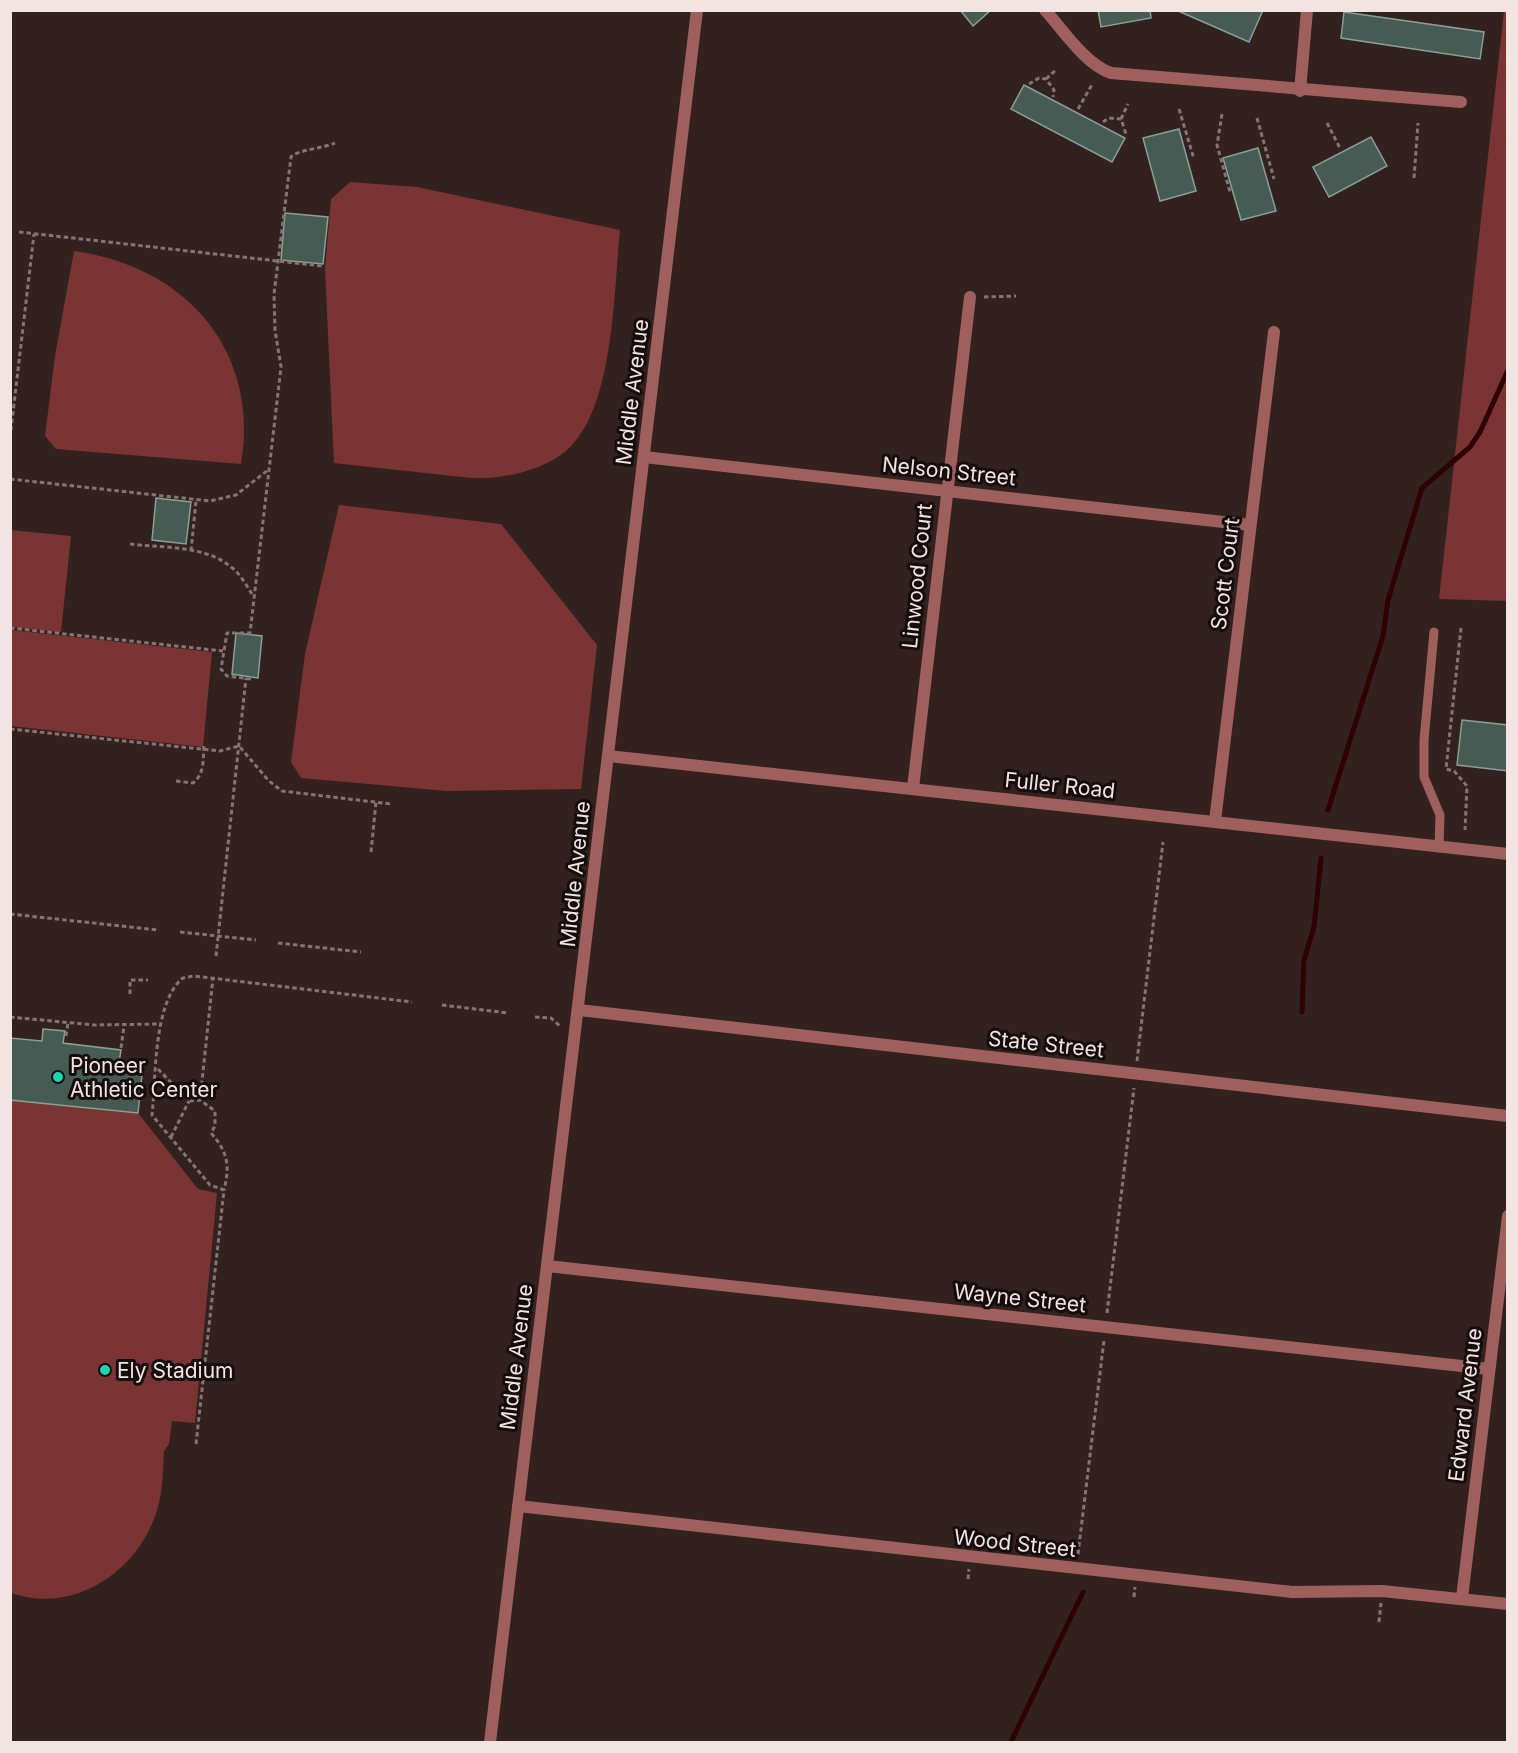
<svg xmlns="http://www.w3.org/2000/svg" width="1518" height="1753" font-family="Inter,sans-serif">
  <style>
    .green { fill: #7a3433 }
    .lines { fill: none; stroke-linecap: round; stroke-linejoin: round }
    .stream { stroke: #2e0104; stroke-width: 5 }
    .building { fill: #465b54; stroke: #89a099; stroke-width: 1.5 }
    .path { stroke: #847473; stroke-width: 3; stroke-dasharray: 4.5 3; stroke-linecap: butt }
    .service { stroke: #9f605d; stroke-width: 9 }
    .minor { stroke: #9f605d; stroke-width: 12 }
    .tertiary { stroke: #9f605d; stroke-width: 12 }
    .poi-dot { fill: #1dd5b1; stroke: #150d0c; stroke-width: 2 }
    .labels { text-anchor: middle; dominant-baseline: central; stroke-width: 6; stroke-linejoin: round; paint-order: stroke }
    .street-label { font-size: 21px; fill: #f1e4e3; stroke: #150d0c }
    .poi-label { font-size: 21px; fill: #f1e4e3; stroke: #150d0c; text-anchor: start }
  </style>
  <rect width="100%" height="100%" fill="#332120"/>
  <g class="green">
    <polygon points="1504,11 1508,11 1507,601 1439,599"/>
    <path d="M350,182L417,187L620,230C614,289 614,401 572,445C555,464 523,474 498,477C477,480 455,476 434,474C401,470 367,467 334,463L325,270L331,199Z"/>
    <path d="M74,251C185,266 260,350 241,464L56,449L45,436L55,356Z"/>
    <polygon points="339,505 501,524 597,645 581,789 447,791 301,778 291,762 305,654"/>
    <polygon points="11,530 71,536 61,632 11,627"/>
    <polygon points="10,630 212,652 203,747 11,726"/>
    <path d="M11,1100L138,1113L198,1189L217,1193L195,1423L172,1421L169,1444L164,1451C163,1470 163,1492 157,1510C139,1571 74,1615 11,1593Z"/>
  </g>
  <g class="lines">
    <g class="stream">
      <polyline points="1328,810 1383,636 1388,600 1422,488 1470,447 1480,432 1508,370"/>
      <polyline points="1302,1012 1304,960 1314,927 1321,858"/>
      <polyline points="1011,1742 1083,1592"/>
    </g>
  </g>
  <g class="building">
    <polygon points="960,10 991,10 973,26"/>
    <polygon points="1098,10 1150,10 1151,18 1101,27"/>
    <polygon points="1176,10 1263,10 1249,42"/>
    <polygon points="1344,12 1484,32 1480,59 1341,38"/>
    <polygon points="1024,85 1125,138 1112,162 1011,109"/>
    <polygon points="1179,129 1196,191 1160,201 1143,138"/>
    <polygon points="1371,137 1387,166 1329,197 1313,167"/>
    <polygon points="1258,148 1276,211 1241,220 1223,158"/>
    <polygon points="285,213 328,217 323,264 281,260"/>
    <polygon points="156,498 191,502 186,544 152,540"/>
    <polygon points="236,633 262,636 258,678 232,674"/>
    <polygon points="1462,720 1508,725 1508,771 1457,765"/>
    <polygon points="43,1029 65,1031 63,1043 121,1050 119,1063 143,1065 138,1113 10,1100 10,1038 42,1041"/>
  </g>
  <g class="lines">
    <g class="path">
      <polyline points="1046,79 1057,69"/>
      <polyline points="1029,84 1039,78 1046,79 1054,90 1053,97"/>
      <polyline points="1078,109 1093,83"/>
      <polyline points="1179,109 1194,159"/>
      <polyline points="1222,114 1217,145 1230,192"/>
      <polyline points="1257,118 1274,179"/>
      <polyline points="1121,119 1128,104"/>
      <polyline points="1103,122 1109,118 1121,119 1126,134"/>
      <polyline points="1327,123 1340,148"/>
      <polyline points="1414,178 1418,123"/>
      <polyline points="19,232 322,266"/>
      <polyline points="984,297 1016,296"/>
      <polyline points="10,438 34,234"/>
      <polyline points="10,479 210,501 236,495 268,470"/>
      <path d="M130,544C162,548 205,545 231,567C241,574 247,587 254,597"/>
      <polyline points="191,551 196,501"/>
      <polyline points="10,628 223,651"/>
      <polyline points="1461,628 1446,769 1454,771 1467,786 1465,830"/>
      <path d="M251,679L227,676L221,669L227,633H250L281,367L275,330L274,294L291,157C297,150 324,148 335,143"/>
      <polyline points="10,729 220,751 239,746 269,781 282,791 391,804"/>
      <path d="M176,781L193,783C205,774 203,758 204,744"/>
      <polyline points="371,852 376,802"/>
      <polyline points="10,914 158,930"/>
      <polyline points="180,932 256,940"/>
      <polyline points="278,943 361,952"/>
      <polyline points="216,956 246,678"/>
      <polyline points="130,994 130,980 148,980"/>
      <polyline points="442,1005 508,1013"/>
      <polyline points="10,1017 94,1025 160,1024"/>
      <polyline points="535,1017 551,1018 560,1026"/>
      <polyline points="66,1036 68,1023"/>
      <polyline points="121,1048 124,1026"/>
      <polyline points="1137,1061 1163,842"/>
      <path d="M158,1069L189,1101L200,1100L215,1111V1126L211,1133C228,1152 230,1166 224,1190"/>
      <polyline points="200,1100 213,978"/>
      <polyline points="171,1137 189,1101"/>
      <polyline points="1107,1313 1134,1088"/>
      <path d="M196,1444L224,1190L210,1185L152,1115C156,1079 153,1002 183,978L194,976L412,1002"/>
      <polyline points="1078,1554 1104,1340"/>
      <polyline points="968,1579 969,1569"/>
      <polyline points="1134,1597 1135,1587"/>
      <polyline points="1379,1622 1381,1603"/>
    </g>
    <polyline class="service" points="1434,632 1424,740 1424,777 1440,815 1439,848"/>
    <g class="minor">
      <path d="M1045,10C1064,31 1085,64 1111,73L1461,102"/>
      <polyline points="1300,91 1307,10"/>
      <polyline points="644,457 1250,525"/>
      <polyline points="913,788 970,297"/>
      <polyline points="1215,821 1274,332"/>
      <polyline points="579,1010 1508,1116"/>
      <polyline points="547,1266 1489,1369"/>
      <polyline points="518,1506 1292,1592 1382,1591 1508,1604"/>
      <polyline points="1462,1598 1508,1216"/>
    </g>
    <g class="tertiary">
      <polyline points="608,756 1508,854"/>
      <polyline points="490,1742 697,10"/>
    </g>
  </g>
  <g class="poi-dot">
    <circle cx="58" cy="1077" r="6"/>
    <circle cx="105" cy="1370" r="6"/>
  </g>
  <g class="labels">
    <g class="street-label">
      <text transform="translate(632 392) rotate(-83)">Middle Avenue</text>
      <text transform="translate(949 471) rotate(6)">Nelson Street</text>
      <text transform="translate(1225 574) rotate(-83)">Scott Court</text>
      <text transform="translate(917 576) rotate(-84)">Linwood Court</text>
      <text transform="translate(1060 785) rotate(6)">Fuller Road</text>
      <text transform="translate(575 874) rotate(-84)">Middle Avenue</text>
      <text transform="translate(1046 1044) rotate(6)">State Street</text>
      <text transform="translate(1020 1298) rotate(6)">Wayne Street</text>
      <text transform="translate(516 1357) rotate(-83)">Middle Avenue</text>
      <text transform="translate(1465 1405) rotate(-83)">Edward Avenue</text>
      <text transform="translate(1015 1543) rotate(6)">Wood Street</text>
    </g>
    <g class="poi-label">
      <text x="70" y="1065">Pioneer<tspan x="70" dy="24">Athletic Center</tspan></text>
      <text x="117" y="1370">Ely Stadium</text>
    </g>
  </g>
  <rect width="1518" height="1753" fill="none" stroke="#f1e4e3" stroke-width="24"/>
</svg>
